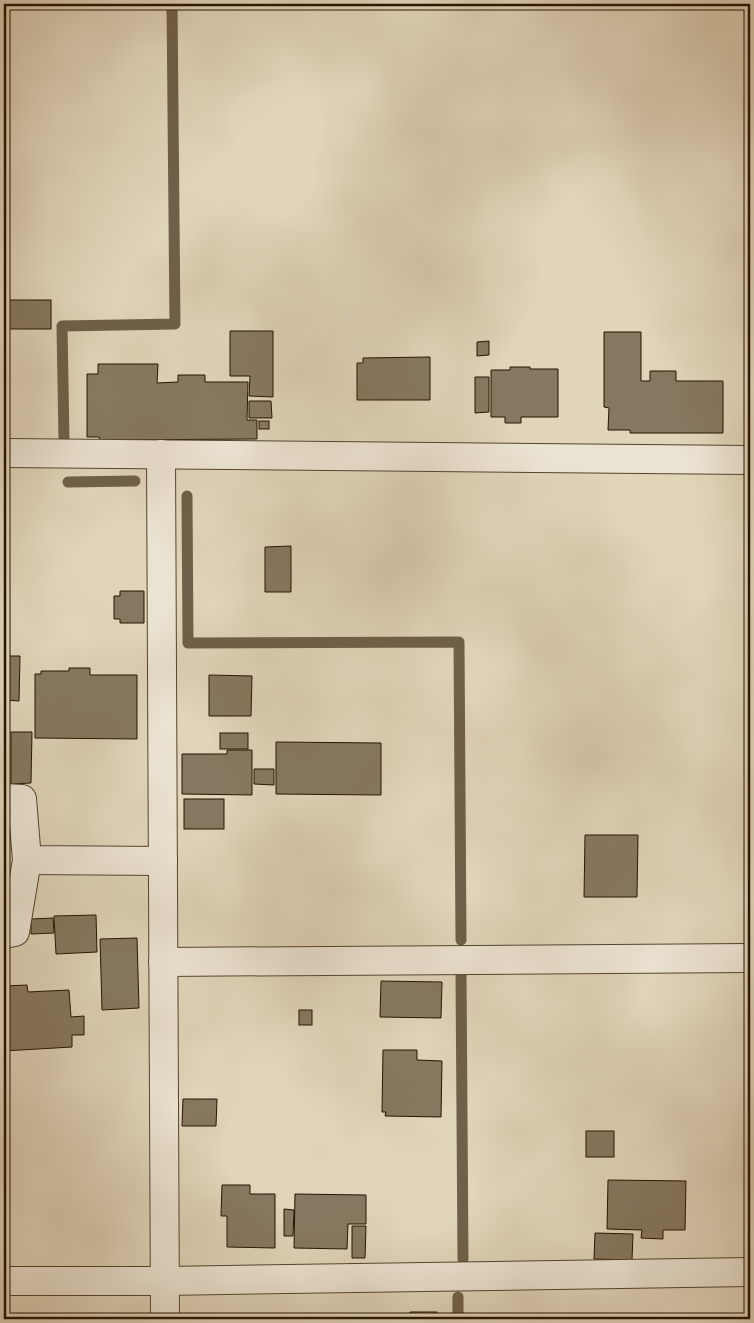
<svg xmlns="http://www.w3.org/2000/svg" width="754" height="1323" font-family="'Libre Caslon Text',serif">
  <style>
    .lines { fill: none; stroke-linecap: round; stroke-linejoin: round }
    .stream { stroke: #6f6049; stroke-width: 11 }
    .building { fill: #867860; stroke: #251400 }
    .street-casing { stroke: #54442e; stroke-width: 30 }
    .street { stroke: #ebe3d2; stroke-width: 28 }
  </style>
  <rect width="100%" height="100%" fill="#e0d4b9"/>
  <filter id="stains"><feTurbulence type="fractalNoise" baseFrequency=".004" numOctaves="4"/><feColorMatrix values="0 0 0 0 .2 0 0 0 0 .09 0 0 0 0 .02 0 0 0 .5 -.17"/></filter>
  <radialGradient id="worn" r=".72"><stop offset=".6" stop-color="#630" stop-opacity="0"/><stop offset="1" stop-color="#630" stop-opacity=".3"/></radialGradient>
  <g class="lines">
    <g class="stream">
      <polyline points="64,440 62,326 175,324 172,4"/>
      <polyline points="68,482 135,481"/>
      <polyline points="187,496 188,643 459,642 461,940"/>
      <polyline points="461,971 463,1259"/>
      <polyline points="458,1297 458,1319"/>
    </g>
  </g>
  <g class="building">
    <rect x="4" y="300" width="47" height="29"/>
    <polygon points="230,331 273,331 273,397 249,396 250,376 230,376"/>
    <polygon points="604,332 641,332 641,381 650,381 650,371 676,371 676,381 723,381 723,433 630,433 630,430 608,430 609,408 604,407"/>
    <polygon points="489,341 489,355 477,356 477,342"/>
    <polygon points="430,357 430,400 357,400 357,363 363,363 363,358"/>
    <polygon points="98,364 158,364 157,383 178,382 178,375 205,375 205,382 248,382 247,420 257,420 257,439 100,440 99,437 87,437 87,374 98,374"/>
    <polygon points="510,367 530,367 530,369 558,369 558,417 521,417 521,423 505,423 505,417 491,417 491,370 510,370"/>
    <polygon points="475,377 489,377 489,412 475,413"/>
    <polygon points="249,401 271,401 272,418 249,418"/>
    <rect x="259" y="421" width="10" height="8"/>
    <polygon points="291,546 291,592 265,592 265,547"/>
    <polygon points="120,591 144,591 144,623 120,623 120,619 114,619 114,596 120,596"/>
    <polygon points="4,656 20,656 19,701 4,700"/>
    <polygon points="69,668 90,668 90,675 137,675 137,739 35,738 35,674 41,674 41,671 69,671"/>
    <polygon points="209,675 252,676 251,716 209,716"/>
    <polygon points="11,732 32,732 31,783 11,784"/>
    <rect x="220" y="733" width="28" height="16"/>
    <polygon points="276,742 381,743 381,795 276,794"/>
    <polygon points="227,750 252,750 252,795 182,794 182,754 227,754"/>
    <polygon points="254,769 274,769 274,785 254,784"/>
    <rect x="184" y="799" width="40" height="30"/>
    <polygon points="4,814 8,814 4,855"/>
    <polygon points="585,835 638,835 637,897 584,897"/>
    <polygon points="96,915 97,952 56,954 54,916"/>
    <polygon points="53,918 54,933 31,934 31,919"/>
    <polygon points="137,938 139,1008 102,1010 100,939"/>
    <polygon points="381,981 442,982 441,1018 380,1017"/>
    <polygon points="27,985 28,992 69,990 71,1017 84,1016 84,1035 72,1035 72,1047 4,1051 4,986"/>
    <rect x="299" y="1010" width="13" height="15"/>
    <polygon points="383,1050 417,1050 417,1060 442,1061 441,1117 385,1116 386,1112 382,1112"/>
    <polygon points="183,1099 217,1099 216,1126 182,1126"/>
    <polygon points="4,1129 7,1160 4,1160"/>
    <rect x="586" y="1131" width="28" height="26"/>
    <polygon points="608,1180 686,1181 685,1230 663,1230 663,1239 641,1238 642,1230 607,1229"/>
    <polygon points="222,1185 250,1185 250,1194 275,1194 275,1248 227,1247 227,1216 221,1216"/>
    <polygon points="295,1194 366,1195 366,1224 348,1224 347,1249 294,1248"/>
    <polygon points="284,1209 294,1210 293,1236 284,1236"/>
    <polygon points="352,1226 366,1226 365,1258 352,1258"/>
    <polygon points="595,1233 633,1234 632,1260 594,1259"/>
    <polygon points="410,1312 437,1312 436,1319 409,1319"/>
  </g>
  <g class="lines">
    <g class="street-casing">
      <g id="street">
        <polyline points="4,453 750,460"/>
        <polyline points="161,454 165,1319"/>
        <polyline points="4,798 22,799 27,860 163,861"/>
        <polyline points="4,934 15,932 27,860"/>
        <polyline points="163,962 750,958"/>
        <polyline points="4,1281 164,1281 750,1272"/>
      </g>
    </g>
    <use href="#street" class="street"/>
  </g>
  <rect width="754" height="1323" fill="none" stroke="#e0d4b9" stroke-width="20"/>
  <rect x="5" y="5" width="744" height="1313" fill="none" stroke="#251400" stroke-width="2.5"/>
  <rect x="10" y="10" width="734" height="1303" fill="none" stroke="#251400"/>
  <rect width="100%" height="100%" filter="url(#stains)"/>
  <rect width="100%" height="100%" fill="url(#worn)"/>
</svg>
